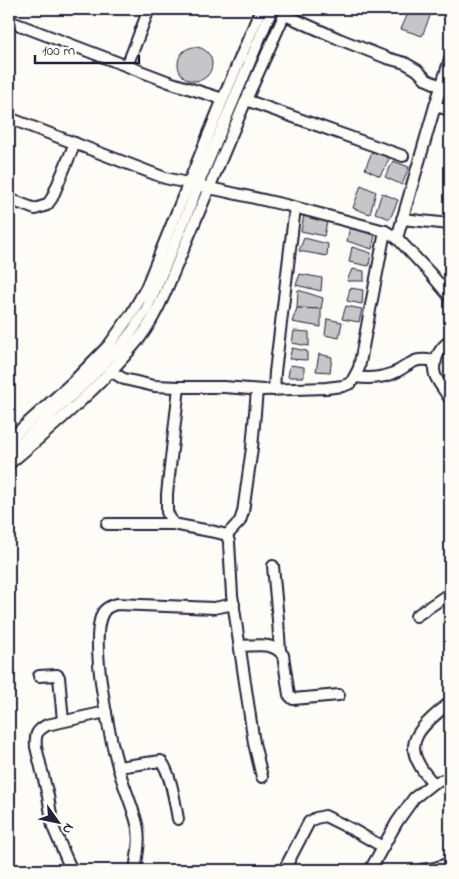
<svg xmlns="http://www.w3.org/2000/svg" width="459" height="879" font-family="'Indie Flower',sans-serif">
  <style>
    .building { fill: #c6c6c8; stroke: #22223b }
    .lines { fill: none; stroke-linecap: round; stroke-linejoin: round }
    .minor-casing { stroke: #22223b; stroke-width: 14 }
    .minor { stroke: #fdfcf7; stroke-width: 10 }
  </style>
  <rect width="100%" height="100%" fill="#fdfcf7"/>
  <filter id="ink" filterUnits="userSpaceOnUse"><feTurbulence type="fractalNoise" baseFrequency=".02" numOctaves="2"/><feDisplacementMap in="SourceGraphic" scale="10" xChannelSelector="R" yChannelSelector="G"/><feConvolveMatrix kernelMatrix="1 2 1 2 8 2 1 2 1" color-interpolation-filters="sRGB"/></filter>
  <g filter="url(#ink)">
    <g class="building">
      <polygon points="410,9 433,9 422,36 401,29"/>
      <circle cx="195" cy="64" r="17"/>
      <polygon points="372,152 390,157 380,176 365,169"/>
      <polygon points="393,161 409,167 402,185 385,177"/>
      <polygon points="361,185 376,192 370,214 353,208"/>
      <polygon points="382,193 398,200 390,219 375,213"/>
      <polygon points="304,215 327,222 324,236 301,231"/>
      <polygon points="350,226 375,235 372,249 347,241"/>
      <polygon points="304,238 328,244 327,256 299,251"/>
      <polygon points="352,247 371,253 369,266 349,262"/>
      <polygon points="352,269 364,271 364,281 347,281"/>
      <polygon points="300,274 322,278 321,291 296,285"/>
      <polygon points="350,288 363,290 362,304 347,301"/>
      <polygon points="298,290 323,298 321,309 297,308"/>
      <polygon points="346,306 362,309 359,322 342,319"/>
      <polygon points="297,308 321,309 321,327 292,322"/>
      <polygon points="327,319 342,322 339,338 325,335"/>
      <polygon points="294,331 309,332 309,346 292,343"/>
      <polygon points="292,348 307,351 307,360 289,359"/>
      <polygon points="319,354 332,357 330,372 316,371"/>
      <polygon points="290,365 304,367 304,377 288,377"/>
    </g>
    <g class="lines">
      <g class="minor-casing">
        <g id="minor">
          <polyline points="285,15 339,39 387,58 405,63 417,70 427,80 441,86"/>
          <polyline points="9,21 169,82 223,99"/>
          <polyline points="127,66 149,9"/>
          <polyline points="246,100 403,156"/>
          <polyline points="435,106 450,110"/>
          <polyline points="9,118 165,178 286,205 385,231 397,238 430,273 450,297"/>
          <polyline points="9,199 35,209 47,205 52,198 75,143"/>
          <polyline points="402,219 450,224"/>
          <polyline points="397,238 435,106 450,59"/>
          <path d="M450,341C440,347 431,363 435,375C438,383 445,391 450,399"/>
          <polyline points="110,371 124,379 154,386 179,387 224,387 263,390 326,388 343,386 351,383 359,368 385,231"/>
          <path d="M355,377C370,379 385,378 398,371C405,367 412,361 419,360C425,359 430,360 436,361"/>
          <polyline points="274,390 275,372 295,208"/>
          <polyline points="9,440 75,380 109,345 132,313 146,288 154,268 223,99 261,9"/>
          <polyline points="9,452 24,440 88,380 120,347 133,330 146,310 154,292 187,214 198,185 272,9"/>
          <path d="M9,464C54,426 102,385 139,339C150,325 158,309 165,293L246,100L287,9"/>
          <polyline points="107,524 173,524 215,532 227,535"/>
          <polyline points="173,524 167,512 167,494 179,387"/>
          <polyline points="227,535 229,542 232,595 254,743 262,777"/>
          <polyline points="227,535 240,521 243,512 252,448 257,390"/>
          <polyline points="273,566 278,620 280,651"/>
          <polyline points="416,616 450,593"/>
          <path d="M240,646C256,646 272,641 283,655L289,695L293,699L339,695"/>
          <polyline points="39,676 57,675 59,677 63,721"/>
          <path d="M118,767L161,761C171,773 175,803 178,819"/>
          <path d="M433,783C428,777 422,771 419,764C402,736 432,719 450,702"/>
          <path d="M72,870L67,860L53,827L48,796L36,747C35,735 36,731 47,725L106,712"/>
          <path d="M135,870C137,856 141,839 137,824C132,804 123,786 118,766C110,738 87,634 104,611C107,607 113,605 117,604L214,608L234,604"/>
          <polyline points="284,870 309,822 316,818 325,816 355,831 383,847"/>
          <polyline points="370,870 397,822 414,798 433,783 450,778"/>
          <polyline points="421,870 435,868 450,863"/>
        </g>
      </g>
      <use href="#minor" class="minor"/>
    </g>
  </g>
  <rect width="459" height="879" fill="none" stroke="#fdfcf7" stroke-width="30"/>
  <rect x="15" y="15" width="429" height="849" fill="none" stroke="#22223b" stroke-width="2" filter="url(#ink)"/>
  <g transform="translate(58 822) rotate(123)" stroke="#fdfcf7" stroke-width="4" paint-order="stroke">
  <path d="M0-4L9 19L0 12L-9 19Z" fill="#22223b"/>
  <text y="-8" font-size="14" font-weight="bold" text-anchor="middle" fill="#22223b">N</text>
  </g>
  <path d="M35 55v8h104v-8" fill="none" stroke="#22223b" stroke-width="2.5"/>
  <text x="42" y="55" font-size="15" fill="#22223b" stroke="#fdfcf7" stroke-width="4" paint-order="stroke">100 m</text>
</svg>
